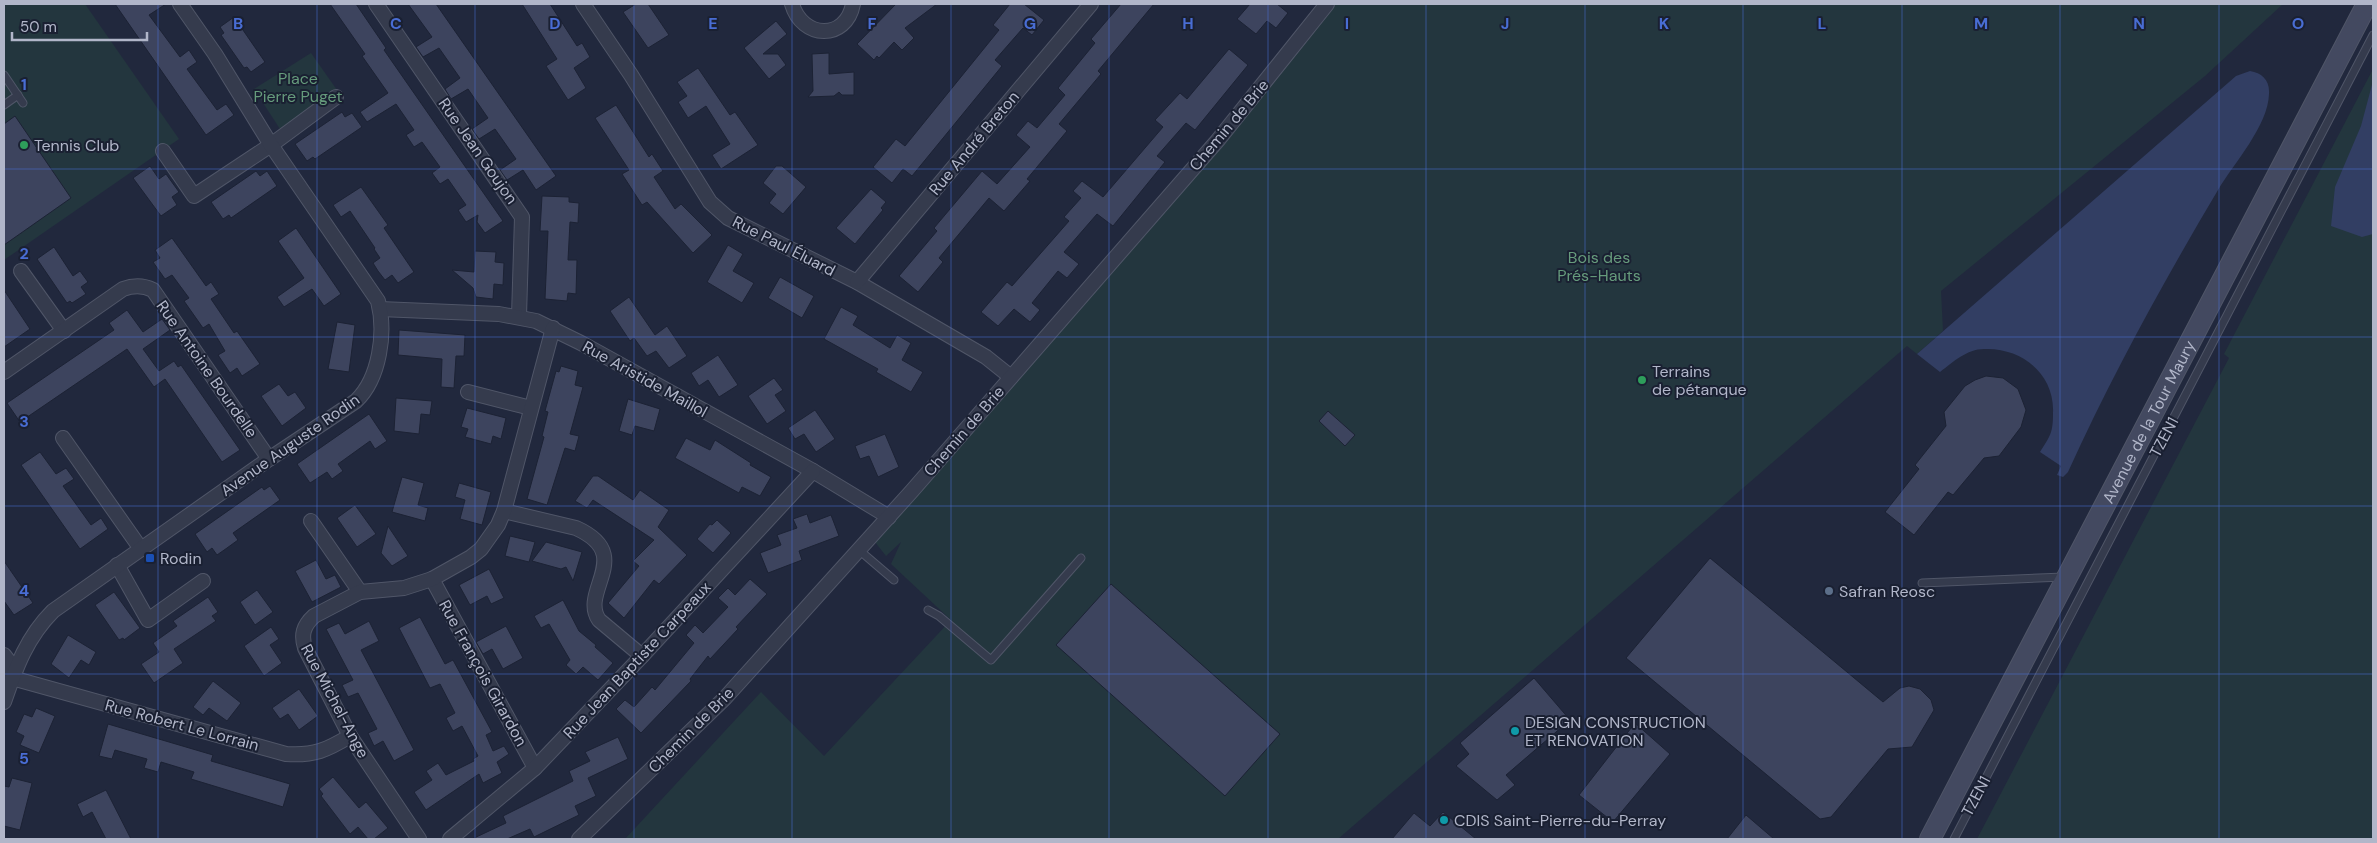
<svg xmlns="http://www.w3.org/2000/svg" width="2377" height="843" font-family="'DM Sans',sans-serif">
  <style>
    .green { fill: #23363e }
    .water { fill: #323e63 }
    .building { fill: #3d445e; stroke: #1c2234 }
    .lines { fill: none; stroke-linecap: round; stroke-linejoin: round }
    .lane-casing { stroke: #505668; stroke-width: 9 }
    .street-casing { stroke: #505668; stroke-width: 16 }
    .secondary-casing { stroke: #505668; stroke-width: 22 }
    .lane { stroke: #353b4d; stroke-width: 7 }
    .street { stroke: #353b4d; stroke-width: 14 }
    .secondary { stroke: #434960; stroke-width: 20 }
    .grid { fill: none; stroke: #496dd4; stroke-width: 1; stroke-opacity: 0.55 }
    .leisure-dot { fill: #2e9e5b; stroke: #1a2032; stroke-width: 2 }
    .transit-dot { fill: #1a4fb4; stroke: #1a2032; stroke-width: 2 }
    .service-dot { fill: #5c6f8a; stroke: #1a2032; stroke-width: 2 }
    .culture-dot { fill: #0f9aa8; stroke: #1a2032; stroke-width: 2 }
    .labels { text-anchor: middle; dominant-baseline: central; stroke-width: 4; stroke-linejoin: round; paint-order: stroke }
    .park-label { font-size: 16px; fill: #669b7c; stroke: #1a2032 }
    .street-label { font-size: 16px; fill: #b1b6c9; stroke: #1a2032 }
    .poi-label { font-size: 16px; fill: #b1b6c9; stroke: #1a2032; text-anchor: start }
    .grid-label { font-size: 16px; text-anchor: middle; font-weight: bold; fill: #496dd4; stroke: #1a2032; stroke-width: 4; stroke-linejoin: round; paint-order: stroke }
  </style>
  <rect width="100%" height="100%" fill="#21283d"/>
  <g class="green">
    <polygon points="4,4 85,4 179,139 4,260"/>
    <polygon points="1327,4 2283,4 2205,76 1941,291 1943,331 1917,354 1907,346 1338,839 625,839 761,692 824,756 951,620 891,564 901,542 886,556 875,542"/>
    <polygon points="311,53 337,90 280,129 254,89"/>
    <polygon points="2373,69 2373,839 1977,839 2229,358 2224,354"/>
  </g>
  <g class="water">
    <path d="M2250,71C2262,73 2270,80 2269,94C2268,126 2234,163 2218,190C2164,281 2112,375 2068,472L2063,477L2057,475L2061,466L2040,452C2044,445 2049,439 2051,432C2053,426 2053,418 2053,413C2055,374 2021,347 1984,349C1967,349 1953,362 1940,372L1917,354L2236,76Z"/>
    <polygon points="2373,81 2373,234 2362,237 2331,226 2335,187 2361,126"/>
  </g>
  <g class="building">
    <polygon points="115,4 166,4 149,15 180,57 189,50 197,62 187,69 217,110 226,104 234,115 206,135"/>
    <polygon points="330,4 356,4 386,48 384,50 503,221 485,233 477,222 478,215 466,222 458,210 466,205 448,179 440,184 432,173 440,167 422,142 414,147 406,135 414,130 396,104 367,122 360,112 388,93 362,56 365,54"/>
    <polygon points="408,4 436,4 556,176 536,190 523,170 507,180 500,170 516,159 495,129 479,139 472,129 488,118 468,89 451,99 445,89 460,78 439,48 423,57 416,47 432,37"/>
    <polygon points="522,4 550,4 577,46 582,43 590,57 574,68 586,88 568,100 546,66 557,59"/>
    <polygon points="636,4 648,4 669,35 648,48 623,12"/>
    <polygon points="896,4 937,4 905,28 914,38 902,50 894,42 879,58 877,56 874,60 857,44"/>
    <polygon points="1010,4 1024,4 1044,20 1032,35 1023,28 995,60 1002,66 912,176 903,169 892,183 873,167 896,139 905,146 999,30 993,25"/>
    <polygon points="1121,4 1154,4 1098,71 1101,74 1059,124 1067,131 1027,179 1030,181 1004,211 989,198 939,258 943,262 918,292 899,276 937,231 934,228 982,171 997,184 1030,147 1016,135 1028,121 1037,128 1065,95 1058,88 1095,43 1091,39"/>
    <polygon points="1250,4 1277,4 1288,13 1276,28 1267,21 1256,34 1237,19"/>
    <polygon points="234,17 265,62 251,72 247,67 244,68 221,35 224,33 220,27"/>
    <polygon points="776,21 787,34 763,54 778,54 786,65 769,79 744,48"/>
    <polygon points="1229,49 1248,65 1195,130 1186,123 1157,156 1165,162 1113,226 1097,214 1064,252 1079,264 1067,278 1058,271 1032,303 1040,310 1030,322 1014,309 998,326 981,312 1007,282 1012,286 1069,221 1064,217 1081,198 1073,191 1082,181 1103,197 1163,127 1155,120 1180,93 1187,99"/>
    <polygon points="829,53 829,74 854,72 854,95 842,95 839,92 834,96 808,97 813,91 812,54"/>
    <polygon points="698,68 730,115 735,112 758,145 721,169 712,155 730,144 706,106 688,118 678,102 687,96 677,82"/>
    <polygon points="616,105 649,157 652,154 663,171 654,177 675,209 681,204 712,235 693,253 647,202 642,205 622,174 629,170 595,118"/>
    <polygon points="342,112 345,117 352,113 362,127 315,159 313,157 307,161 295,144"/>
    <polygon points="15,116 71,198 4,245 4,124"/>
    <polygon points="150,166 159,179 166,174 179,192 172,197 177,205 161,216 133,178"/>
    <polygon points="776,166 782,166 806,187 783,214 769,203 776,194 763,183"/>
    <polygon points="256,171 260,176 267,171 277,186 231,218 229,215 223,219 211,202"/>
    <polygon points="361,187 388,225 384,228 414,272 398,283 392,275 385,280 378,271 373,263 380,258 374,249 375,248 350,211 341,217 333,205"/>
    <polygon points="871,189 886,202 881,208 883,210 855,244 836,228"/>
    <polygon points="542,196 569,197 569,202 579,203 578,223 570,222 568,260 577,260 576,294 568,293 567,301 545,299 548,231 540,231"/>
    <polygon points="296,228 341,294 324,306 312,289 284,307 277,297 304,278 278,241"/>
    <polygon points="172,238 206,286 211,282 219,294 211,299 234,333 237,331 260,364 242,376 237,368 230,373 218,355 225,351 209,324 203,328 184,301 189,298 172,275 165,279 153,262 160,258 155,250"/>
    <polygon points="728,245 743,254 733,271 754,283 742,303 707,282"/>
    <polygon points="54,247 73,276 80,271 88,282 81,287 86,294 72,303 70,301 67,303 37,259"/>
    <polygon points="475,251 496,252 495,262 504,263 503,285 494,284 493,299 476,297 473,288 452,270 474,272"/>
    <polygon points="780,277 814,296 802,318 768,298"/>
    <polygon points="4,290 30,329 4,347"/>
    <polygon points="629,297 655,335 667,326 687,356 669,368 656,351 647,356 634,338 630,341 610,311"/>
    <polygon points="841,307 858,316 853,325 890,348 897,335 911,343 902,360 923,372 911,392 876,372 878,369 824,339"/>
    <polygon points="127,310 143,332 162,319 170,330 143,349 159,371 174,361 178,367 181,365 240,450 222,462 165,379 154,387 127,349 20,422 7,403 114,330 109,323"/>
    <polygon points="337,322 355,325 349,372 328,369"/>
    <polygon points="399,330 465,335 464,356 456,356 454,388 441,387 442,359 398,355"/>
    <polygon points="718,355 738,385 719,397 708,380 699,386 691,373"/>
    <polygon points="561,366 578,371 575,385 583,387 570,434 579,436 575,451 565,448 547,505 527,499 544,437 542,436 548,412 545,411 556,371 559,372"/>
    <polygon points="1986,376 2003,378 2018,389 2026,410 2021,427 1999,456 1984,458 1953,495 1948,492 1914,535 1885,512 1919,469 1915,465 1946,426 1944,412 1965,386 1975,380"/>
    <polygon points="774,378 783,390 775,395 786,411 767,424 748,396"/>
    <polygon points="279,384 288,396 295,392 306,408 282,426 261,396"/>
    <polygon points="396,398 432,401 430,415 421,414 419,434 394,431"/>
    <polygon points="628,399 660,409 654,431 635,426 632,435 619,431"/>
    <polygon points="467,408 506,418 501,439 493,436 491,444 465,437 468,429 461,427"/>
    <polygon points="815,410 835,439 816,452 804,434 795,439 788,428"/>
    <polygon points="1328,411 1355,435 1345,446 1319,421"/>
    <polygon points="369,414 387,441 375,449 370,441 338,464 343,471 332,479 327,472 310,483 297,464"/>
    <polygon points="885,434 899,467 878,477 869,456 860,459 855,446"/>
    <polygon points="686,438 710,450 715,440 751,463 750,465 771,477 760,496 742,487 739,493 675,458"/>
    <polygon points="40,452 56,474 66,468 74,479 63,486 91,525 101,518 108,529 80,549 21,465"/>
    <polygon points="593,476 598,476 633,500 640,490 669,510 658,527 687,555 659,584 654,580 624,618 608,603 639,566 633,561 654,540 593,500 587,508 575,501"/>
    <polygon points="402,477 424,483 418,505 428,508 425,521 392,512"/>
    <polygon points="459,483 491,492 482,525 460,519 465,500 455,497"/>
    <polygon points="270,486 280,500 233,533 238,540 227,548 217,555 212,548 207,552 195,534 262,487 264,490"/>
    <polygon points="355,505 376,534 357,547 337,518"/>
    <polygon points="807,514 810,523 831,515 839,536 799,551 802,560 768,573 760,553 781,545 777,535 797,528 793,519"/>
    <polygon points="717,520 731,533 713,553 697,539 710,524 712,525"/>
    <polygon points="388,526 408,556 392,566 381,553"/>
    <polygon points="510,536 535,542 529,562 505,556"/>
    <polygon points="546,542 582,552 573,581 566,567 561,569 532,561"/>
    <polygon points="1710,558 1883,702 1900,688 1909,686 1920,689 1931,700 1934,710 1912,747 1888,749 1831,817 1820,819 1626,658"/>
    <polygon points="316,560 326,579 335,575 341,587 312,602 295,571"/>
    <polygon points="4,561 33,603 14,615 4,601"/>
    <polygon points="489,569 504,598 491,604 487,596 470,605 459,585"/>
    <polygon points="750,579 767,594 736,627 738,629 710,659 708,656 690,679 691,681 641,733 616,709 625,700 634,707 652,687 655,690 694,643 686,635 695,625 703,633 728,607 718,598 728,588 735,595"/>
    <polygon points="1111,584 1280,734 1225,796 1056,645"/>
    <polygon points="257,590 273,612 255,625 240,602"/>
    <polygon points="114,592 140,628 124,640 123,638 119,640 95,605"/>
    <polygon points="208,597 218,612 212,616 216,621 174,649 183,663 154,683 141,664 159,652 153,643 177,626 173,621"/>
    <polygon points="563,600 579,631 596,645 595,647 613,663 598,680 583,667 576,674 566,665 570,660 549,624 541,628 534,616"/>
    <polygon points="420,617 445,664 453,660 492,732 486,735 493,751 504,746 509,754 497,762 502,773 483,783 479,774 426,810 414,792 432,780 426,771 438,763 446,775 474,761 473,759 478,756 462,726 453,731 446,718 455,713 440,684 430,688 399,628"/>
    <polygon points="369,621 379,641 361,650 414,750 394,761 383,741 374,746 368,733 377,729 358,693 348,697 342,685 353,680 326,629 339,623 345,634"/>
    <polygon points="506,626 523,658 503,669 492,649 483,654 476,642"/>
    <polygon points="271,627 279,639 270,645 282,663 264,676 244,646"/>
    <polygon points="68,635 96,652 89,665 81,660 69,678 51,664"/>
    <polygon points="1534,678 1570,720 1506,775 1515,785 1497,800 1456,766 1469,754 1460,743"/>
    <polygon points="213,681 241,703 227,721 209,708 203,715 193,707"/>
    <polygon points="299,689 318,716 299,730 288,714 280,719 272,708"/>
    <polygon points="36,708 55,716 39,753 20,745 24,736 16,732 24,714 32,717"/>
    <polygon points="1635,723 1670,754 1613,822 1579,795"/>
    <polygon points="108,724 213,755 211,761 290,784 283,807 191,779 194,772 161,762 158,772 144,768 147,759 115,750 112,759 99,756"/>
    <polygon points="618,737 628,759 588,778 596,796 575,806 579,815 534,837 530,829 507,839 472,839 506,823 503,816 573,781 569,771 590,761 585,752"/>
    <polygon points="333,777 359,808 366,802 388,828 374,839 368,839 358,827 350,834 321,796 323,794 319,789"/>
    <polygon points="12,778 32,783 20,830 4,826 4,786 9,787"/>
    <polygon points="106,790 131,839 106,839 92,812 83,817 77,804"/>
    <polygon points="1443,812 1476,839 1392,839 1414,813 1430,826"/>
    <polygon points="1746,815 1774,839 1727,839"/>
  </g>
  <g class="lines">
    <g class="lane-casing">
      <g id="lane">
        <polyline points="4,75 23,103"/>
        <polyline points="4,105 18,95"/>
        <polyline points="859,550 894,580"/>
        <polyline points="1922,583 2064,577"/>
        <polyline points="928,610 939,616 991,660 1081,558"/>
        <polyline points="1954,839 2373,35"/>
      </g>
    </g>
    <g class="street-casing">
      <g id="street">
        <polyline points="376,4 522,217 519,316"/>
        <polyline points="583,4 631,75 710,202 728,218 857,282 986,357 1011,377"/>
        <path d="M792,4C802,39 846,41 853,4"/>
        <polyline points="163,151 194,196 271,145 336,97"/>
        <polyline points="21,271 64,331"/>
        <polyline points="857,282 1091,4"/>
        <polyline points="380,309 499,314 536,321 581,343 813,471 889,517"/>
        <path d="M4,372L123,289C134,285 143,285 153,290L269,459"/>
        <polyline points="468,392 531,408"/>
        <polyline points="63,438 141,549"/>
        <path d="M504,511L576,528C636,555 579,591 599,620L642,656"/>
        <polyline points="311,521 360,592"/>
        <polyline points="117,565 148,620 203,581"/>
        <polyline points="432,579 535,768"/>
        <polyline points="4,655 11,664 12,675"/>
        <path d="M12,678L286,754C314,756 327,750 350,736"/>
        <path d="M4,702C16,667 27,637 53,611L269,459L356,401C380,378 386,332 378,301L271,145L215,54L180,4"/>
        <path d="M419,839L350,736L305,648C301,635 303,626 314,616L360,592L404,588L432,579L471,557L481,549L498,525L504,511L553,328"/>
        <polyline points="450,839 535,768 642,656 813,471"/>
        <polyline points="579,839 725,698 911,492 1218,140 1327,4"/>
      </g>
    </g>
    <g class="secondary-casing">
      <g id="secondary">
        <path id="s1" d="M1930,839L2367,4"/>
      </g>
    </g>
    <use href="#lane" class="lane"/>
    <use href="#street" class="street"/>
    <use href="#secondary" class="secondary"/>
  </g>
  <path class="grid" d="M158,4V839M317,4V839M475,4V839M634,4V839M792,4V839M951,4V839M1109,4V839M1268,4V839M1426,4V839M1585,4V839M1743,4V839M1902,4V839M2060,4V839M2219,4V839M4,169H2373M4,337H2373M4,506H2373M4,674H2373"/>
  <g class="leisure-dot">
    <circle cx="24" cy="145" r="5"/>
    <circle cx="1642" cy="380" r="5"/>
  </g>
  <rect class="transit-dot" x="145" y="553" width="10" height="10" rx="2.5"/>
  <circle class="service-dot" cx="1829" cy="591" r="5"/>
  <g class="culture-dot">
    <circle cx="1515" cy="731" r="5"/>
    <circle cx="1444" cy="820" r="5"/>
  </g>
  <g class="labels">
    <g class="park-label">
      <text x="298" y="78">Place<tspan x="298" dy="18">Pierre Puget</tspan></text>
      <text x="1599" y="257">Bois des<tspan x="1599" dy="18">Prés-Hauts</tspan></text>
    </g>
    <g class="street-label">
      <text transform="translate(1229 125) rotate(-50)">Chemin de Brie</text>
      <text transform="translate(974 143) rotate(-50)">Rue André Breton</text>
      <text transform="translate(478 151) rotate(55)">Rue Jean Goujon</text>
      <text transform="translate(784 246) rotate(27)">Rue Paul Éluard</text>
      <text transform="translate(207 369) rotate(55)">Rue Antoine Bourdelle</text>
      <text transform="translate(645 379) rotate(29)">Rue Aristide Maillol</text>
      <text stroke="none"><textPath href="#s1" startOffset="471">Avenue de la Tour Maury</textPath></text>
      <text transform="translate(964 431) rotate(-49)">Chemin de Brie</text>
      <text transform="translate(2164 437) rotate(-62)">TZEN1</text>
      <text transform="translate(290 445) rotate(-35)">Avenue Auguste Rodin</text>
      <text transform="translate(637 660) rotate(-47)">Rue Jean Baptiste Carpeaux</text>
      <text transform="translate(483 673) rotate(61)">Rue François Girardon</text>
      <text transform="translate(335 701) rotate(62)">Rue Michel-Ange</text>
      <text transform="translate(182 725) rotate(15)">Rue Robert Le Lorrain</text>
      <text transform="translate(691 730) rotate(-45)">Chemin de Brie</text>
      <text transform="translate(1976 796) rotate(-62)">TZEN1</text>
    </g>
    <g class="poi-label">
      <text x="34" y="145">Tennis Club</text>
      <text x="1652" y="371">Terrains<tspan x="1652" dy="18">de pétanque</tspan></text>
      <text x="160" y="558">Rodin</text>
      <text x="1839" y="591">Safran Reosc</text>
      <text x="1525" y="722">DESIGN CONSTRUCTION<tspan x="1525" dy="18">ET RENOVATION</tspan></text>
      <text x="1454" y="820">CDIS Saint-Pierre-du-Perray</text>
    </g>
  </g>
  <g class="grid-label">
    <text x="238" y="29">B</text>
    <text x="396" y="29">C</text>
    <text x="555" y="29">D</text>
    <text x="713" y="29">E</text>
    <text x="872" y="29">F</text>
    <text x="1030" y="29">G</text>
    <text x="1188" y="29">H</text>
    <text x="1347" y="29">I</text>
    <text x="1505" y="29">J</text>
    <text x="1664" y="29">K</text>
    <text x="1822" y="29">L</text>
    <text x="1981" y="29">M</text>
    <text x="2139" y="29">N</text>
    <text x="2298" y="29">O</text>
    <text x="24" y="90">1</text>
    <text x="24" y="259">2</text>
    <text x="24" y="427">3</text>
    <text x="24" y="596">4</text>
    <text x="24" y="764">5</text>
  </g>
  <rect width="2377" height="843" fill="none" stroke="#b1b6c9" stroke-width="10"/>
  <path d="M12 32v8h135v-8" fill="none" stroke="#b1b6c9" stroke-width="2.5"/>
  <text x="20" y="32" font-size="15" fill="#b1b6c9" stroke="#1a2032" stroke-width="4" paint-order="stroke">50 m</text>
</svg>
